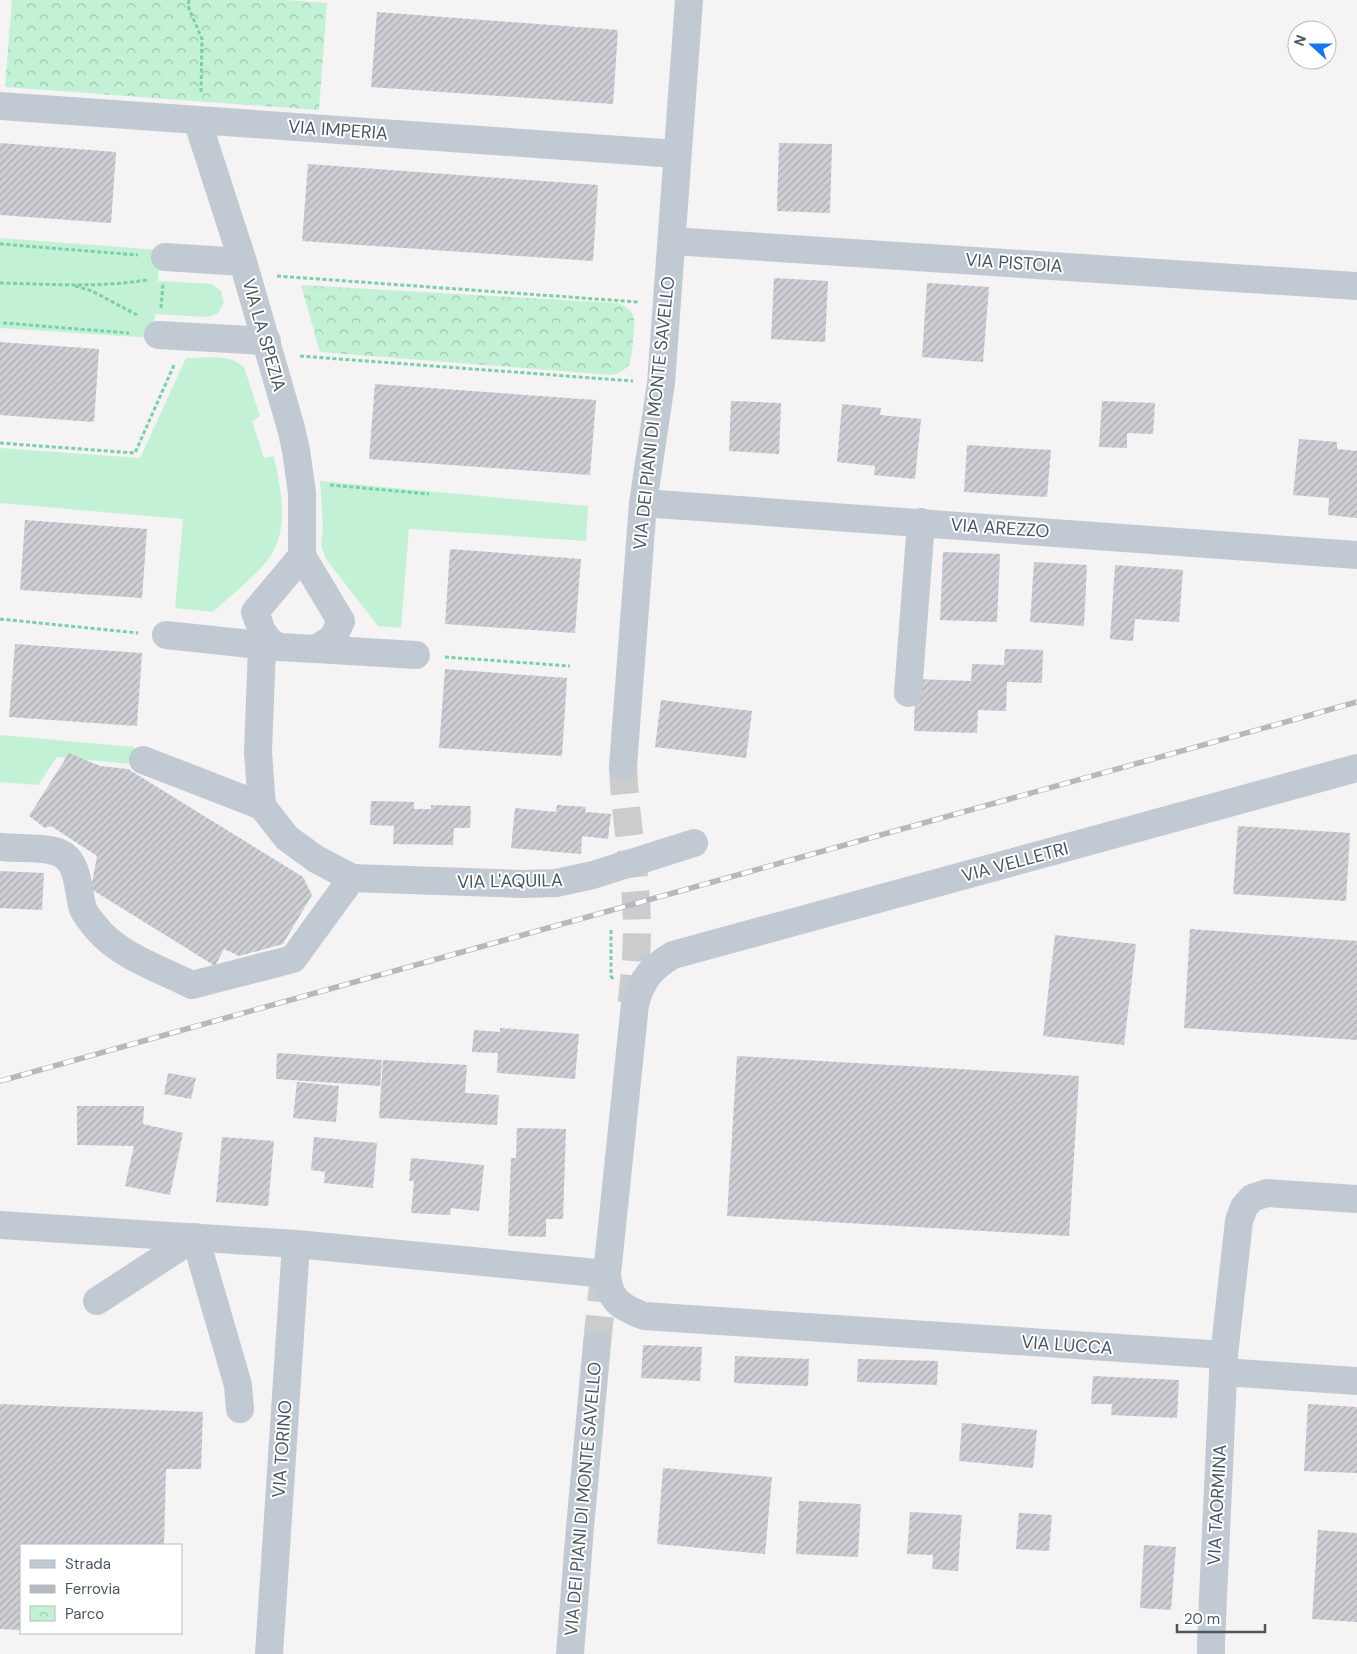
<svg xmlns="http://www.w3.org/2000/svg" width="1357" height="1654" font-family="'DM Sans',sans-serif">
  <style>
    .green { fill: #c3f1d5 }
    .park { fill: url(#park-crowns) }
    .building { fill: url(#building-hatch) }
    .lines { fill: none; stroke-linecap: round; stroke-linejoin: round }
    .minor-tunnel { stroke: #caccce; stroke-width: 28; stroke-dasharray: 28 14; stroke-linecap: butt }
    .path { stroke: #7ad0a6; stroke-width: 3; stroke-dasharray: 4 2.5; stroke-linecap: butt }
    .minor { stroke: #c1cad2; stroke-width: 28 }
    .rail-casing { stroke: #b5b8bd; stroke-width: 5.5 }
    .rail { stroke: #fff; stroke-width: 4; stroke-dasharray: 11; stroke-linecap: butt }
    .labels { text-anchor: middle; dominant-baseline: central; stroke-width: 4; stroke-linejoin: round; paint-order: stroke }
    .street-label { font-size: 18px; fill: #4a5661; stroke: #fff }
  </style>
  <defs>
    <pattern id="park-crowns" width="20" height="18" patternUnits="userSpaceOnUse" patternTransform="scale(1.25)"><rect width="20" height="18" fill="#c3f1d5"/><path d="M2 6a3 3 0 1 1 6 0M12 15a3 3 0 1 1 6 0" fill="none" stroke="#a0c6b0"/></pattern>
    <pattern id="building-hatch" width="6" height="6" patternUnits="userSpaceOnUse" patternTransform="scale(1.25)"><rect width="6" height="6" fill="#cdcfd5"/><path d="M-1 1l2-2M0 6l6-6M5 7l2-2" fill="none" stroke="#a8abb0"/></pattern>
  </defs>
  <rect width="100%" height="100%" fill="#f5f3f3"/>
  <g class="green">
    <polygon points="0,238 160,250 158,281 212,284 221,291 224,302 218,313 208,317 155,314 154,338 0,328"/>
    <path d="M186,358C205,358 229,353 244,367L260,416L252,421L264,458L274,456C280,488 290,525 271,555C259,574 231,595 213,612L175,608L183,519L0,503V448L140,458Z"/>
    <polygon points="320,481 588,506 586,541 409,529 401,628 378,626 326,559 321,545 323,526"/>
    <polygon points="0,735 134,747 130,764 57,757 38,785 0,782"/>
  </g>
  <g class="park">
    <polygon points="12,0 287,0 327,3 319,110 5,87"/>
    <path d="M301,285L617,303C624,305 632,309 634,318C635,324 632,360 629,365C624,371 618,373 612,375L320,352Z"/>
  </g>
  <g class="building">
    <polygon points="377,12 618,30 613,104 371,87"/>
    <polygon points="0,143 116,152 111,223 0,215"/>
    <polygon points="779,143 832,144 830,213 777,211"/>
    <polygon points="308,164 598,185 593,261 302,241"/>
    <polygon points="774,278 828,281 825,342 771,339"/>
    <polygon points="927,283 989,287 983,362 922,357"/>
    <polygon points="0,342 99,349 94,422 0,415"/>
    <polygon points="375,384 596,400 590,475 369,459"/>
    <polygon points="731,401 781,403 779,454 729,451"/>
    <polygon points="1102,401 1155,403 1153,434 1127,433 1127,448 1099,447"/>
    <polygon points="842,404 881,408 880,415 921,419 915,479 874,475 875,466 837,462"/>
    <polygon points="1299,439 1337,442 1337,449 1357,451 1357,518 1328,515 1329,498 1293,495"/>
    <polygon points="967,445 1051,450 1047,497 964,492"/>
    <polygon points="25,520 147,529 142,598 20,590"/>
    <polygon points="450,549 581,559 575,633 445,624"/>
    <polygon points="943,552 1000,554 997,622 940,620"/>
    <polygon points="1034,562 1087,565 1084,626 1030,622"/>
    <polygon points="1115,565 1183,570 1179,622 1135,619 1133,641 1110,639"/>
    <polygon points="15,644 142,653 137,726 9,717"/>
    <polygon points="1005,649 1043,650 1042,683 1007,682 1006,711 978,710 977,733 914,731 915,679 971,681 972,664 1004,665"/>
    <polygon points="445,669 567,678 562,756 439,748"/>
    <polygon points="661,700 752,711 746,758 655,747"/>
    <polygon points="69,753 100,766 128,769 303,877 312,895 283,944 239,956 224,949 215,966 91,889 97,856 51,826 45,828 29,816"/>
    <polygon points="371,801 414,802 414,809 431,809 431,805 471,806 470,828 454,828 453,845 393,844 394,826 370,825"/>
    <polygon points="557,805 586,807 585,812 611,814 608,839 582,836 581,854 511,848 515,808 556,812"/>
    <polygon points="1238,826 1350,833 1346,901 1233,894"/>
    <polygon points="0,871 44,873 42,910 0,908"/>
    <polygon points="1190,929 1357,941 1357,1040 1184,1028"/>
    <polygon points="1055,935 1136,944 1124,1045 1043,1036"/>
    <polygon points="500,1028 579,1034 575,1079 497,1073 498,1053 472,1052 474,1030 500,1032"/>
    <polygon points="277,1053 382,1060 380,1086 276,1079"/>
    <polygon points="737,1056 1079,1076 1069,1236 727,1216"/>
    <polygon points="383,1060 467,1065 465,1093 499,1095 497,1125 379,1118"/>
    <polygon points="168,1073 196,1078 191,1099 164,1094"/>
    <polygon points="297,1082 339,1086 336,1122 293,1118"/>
    <polygon points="77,1106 144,1106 143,1124 183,1133 170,1195 125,1186 134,1146 77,1145"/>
    <polygon points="517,1128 566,1129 563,1219 546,1219 546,1237 508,1236 511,1158 516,1158"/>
    <polygon points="222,1137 274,1141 268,1206 216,1202"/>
    <polygon points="314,1137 377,1143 373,1188 324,1183 325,1172 311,1170"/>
    <polygon points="411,1158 484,1165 479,1211 451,1208 450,1215 411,1213 414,1181 409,1181"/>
    <polygon points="643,1345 702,1347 700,1381 641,1378"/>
    <polygon points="735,1356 809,1359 808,1386 734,1383"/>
    <polygon points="858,1359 938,1361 937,1385 857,1382"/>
    <polygon points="1093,1376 1179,1380 1177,1418 1111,1415 1112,1404 1091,1404"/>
    <polygon points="0,1404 203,1412 201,1469 166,1469 164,1545 21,1545 21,1630 0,1629"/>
    <polygon points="1308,1404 1357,1407 1357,1473 1304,1471"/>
    <polygon points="962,1423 1037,1430 1033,1468 959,1461"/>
    <polygon points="663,1468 772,1477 765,1554 657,1544"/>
    <polygon points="799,1501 861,1504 858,1557 796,1554"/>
    <polygon points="910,1512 962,1515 958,1571 932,1569 933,1555 907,1554"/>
    <polygon points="1019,1513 1052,1515 1049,1551 1016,1549"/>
    <polygon points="1318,1530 1357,1533 1357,1622 1312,1619"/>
    <polygon points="1144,1545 1176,1547 1171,1610 1140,1608"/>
  </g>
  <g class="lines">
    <g class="minor-tunnel">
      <path d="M623,766C625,821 637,875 637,930C637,956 634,982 631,1007"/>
      <polyline points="597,1344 605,1266"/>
    </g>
    <g class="path">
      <polyline points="189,0 188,6 202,39 201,92"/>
      <polyline points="0,244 138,255"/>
      <polyline points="277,276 638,302"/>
      <path d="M0,283C49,284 98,288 147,280"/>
      <polyline points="75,286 92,291 137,315"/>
      <polyline points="161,308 163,284"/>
      <polyline points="3,323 129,333"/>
      <polyline points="300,356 633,381"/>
      <polyline points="0,443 135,453 174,365"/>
      <polyline points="330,485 429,494"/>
      <polyline points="0,619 138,633"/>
      <polyline points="445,657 570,666"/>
      <polyline points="611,930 611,976 613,979"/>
    </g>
    <g class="minor">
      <polyline points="0,106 677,154"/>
      <polyline points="197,120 243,262 291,428 296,450 302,493 302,556 341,621 333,638 316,649 278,647 269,641 262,631 255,612 302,556"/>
      <polyline points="672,241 1357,286"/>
      <polyline points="165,257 243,262"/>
      <polyline points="158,335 267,341"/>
      <polyline points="643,503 1357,555"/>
      <polyline points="166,635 278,647"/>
      <polyline points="262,645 258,752 262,806"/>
      <polyline points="316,649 416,655"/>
      <polyline points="908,693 921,522"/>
      <polyline points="143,760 262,806 287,838 316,859 352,878"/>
      <polyline points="623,766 643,503 661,383 689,0"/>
      <path d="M1357,768L673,955C651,968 642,979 635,1004L607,1274C609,1300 620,1307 644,1316L1224,1355L1239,1221L1244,1207L1252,1198L1267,1193L1357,1199"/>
      <path d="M0,847C17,849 37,847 54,851C80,857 77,889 83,909C86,916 94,925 99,931C121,956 162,970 192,985L293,959L352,878L522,884L556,883L593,875L694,843"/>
      <polyline points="0,1225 296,1244 607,1274"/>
      <polyline points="97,1301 195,1237 238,1385 240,1409"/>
      <polyline points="1223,1372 1357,1381"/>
      <polyline points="269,1654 296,1244"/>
      <polyline points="570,1654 580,1527 597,1344"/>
      <polyline points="1211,1654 1211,1642 1224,1355"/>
    </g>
    <g class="rail-casing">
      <polyline id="rail" points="0,1081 1357,702"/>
    </g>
    <use href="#rail" class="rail"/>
  </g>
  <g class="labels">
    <g class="street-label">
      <text transform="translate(338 130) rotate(4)">VIA IMPERIA</text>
      <text transform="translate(1014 263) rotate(4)">VIA PISTOIA</text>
      <text transform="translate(264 335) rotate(74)">VIA LA SPEZIA</text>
      <text transform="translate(654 413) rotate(-84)">VIA DEI PIANI DI MONTE SAVELLO</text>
      <text transform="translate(1000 528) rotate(4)">VIA AREZZO</text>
      <text transform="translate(1015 862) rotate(-15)">VIA VELLETRI</text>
      <text transform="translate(510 881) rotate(-1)">VIA L'AQUILA</text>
      <text transform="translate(1067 1345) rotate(4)">VIA LUCCA</text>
      <text transform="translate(282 1449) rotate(-86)">VIA TORINO</text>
      <text transform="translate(583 1499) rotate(-85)">VIA DEI PIANI DI MONTE SAVELLO</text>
      <text transform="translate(1217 1505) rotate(-87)">VIA TAORMINA</text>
    </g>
  </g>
  <rect x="20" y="1544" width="162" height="90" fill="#ffffff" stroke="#b7bbc0"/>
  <rect x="30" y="1560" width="25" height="8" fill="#c1cad2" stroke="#b7bbc0"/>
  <text x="65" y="1569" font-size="15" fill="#4a5661">Strada</text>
  <rect x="30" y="1585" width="25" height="8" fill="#b5b8bd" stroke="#b7bbc0"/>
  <text x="65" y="1594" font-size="15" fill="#4a5661">Ferrovia</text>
  <rect x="30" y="1606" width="25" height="15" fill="url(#park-crowns)" stroke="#b7bbc0"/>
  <text x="65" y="1619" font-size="15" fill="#4a5661">Parco</text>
  <g transform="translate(1312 45) rotate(291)"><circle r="24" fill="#ffffff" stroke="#b7bbc0"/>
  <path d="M0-4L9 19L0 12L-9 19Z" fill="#1a73e8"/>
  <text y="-8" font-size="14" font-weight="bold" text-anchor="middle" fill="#4a5661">N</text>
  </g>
  <path d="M1177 1624v8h88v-8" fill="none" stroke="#4a5661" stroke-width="2.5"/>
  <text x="1184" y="1624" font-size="15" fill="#4a5661" stroke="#ffffff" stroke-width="4" paint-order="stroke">20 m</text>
</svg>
